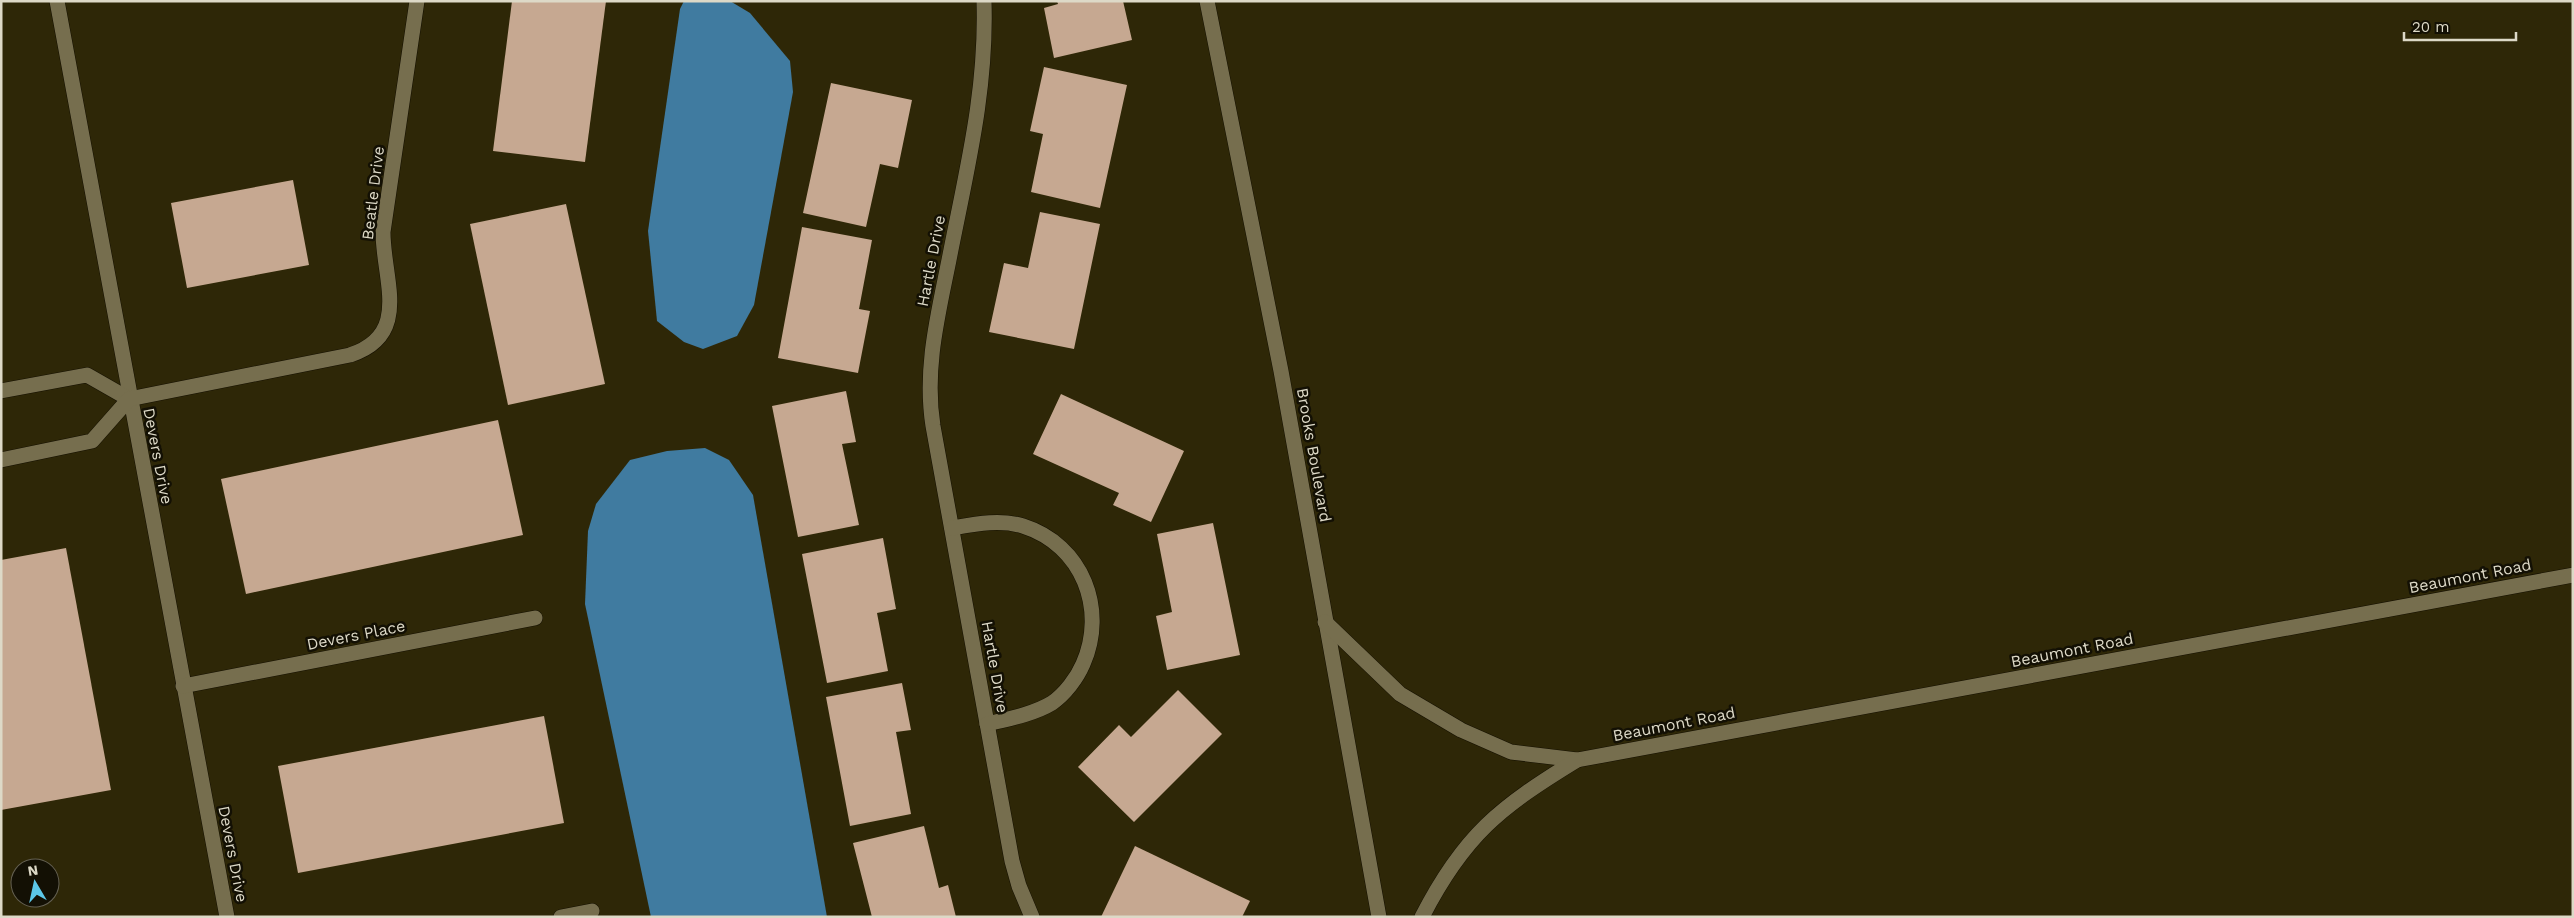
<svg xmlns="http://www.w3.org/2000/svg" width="2574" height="918" font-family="'Work Sans',sans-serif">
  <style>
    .water { fill: #407ba0 }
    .building { fill: #c6a891 }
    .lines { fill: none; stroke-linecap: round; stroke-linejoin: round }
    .street-casing { stroke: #151000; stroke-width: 16 }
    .street { stroke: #766e4e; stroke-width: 15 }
    .labels { text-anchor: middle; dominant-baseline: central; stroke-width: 5; stroke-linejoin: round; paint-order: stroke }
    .street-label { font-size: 16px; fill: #ddd9c7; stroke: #131004 }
  </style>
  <rect width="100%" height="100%" fill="#2e2707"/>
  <g class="water">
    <polygon points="684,1 730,1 750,13 790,61 793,92 754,305 737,336 703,349 684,342 657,321 648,231 680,9"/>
    <polygon points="705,448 729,460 753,495 827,917 651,917 585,604 588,531 596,504 630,460 667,451"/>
  </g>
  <g class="building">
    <polygon points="512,1 606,1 585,162 493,151"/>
    <polygon points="1057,1 1123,1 1132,40 1054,58 1044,8 1058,4"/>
    <polygon points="1044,67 1127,85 1100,208 1031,192 1043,134 1030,131"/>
    <polygon points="831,83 912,100 898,168 880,164 866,227 803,213"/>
    <polygon points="293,180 309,265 187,288 171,203"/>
    <polygon points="566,204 605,384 508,405 470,224"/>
    <polygon points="1040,212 1100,224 1074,349 989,332 1004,263 1028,268"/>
    <polygon points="802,227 872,240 859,309 870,311 858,373 778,358"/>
    <polygon points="846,391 856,442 842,444 859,525 798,537 772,406"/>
    <polygon points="1061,394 1184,451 1151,522 1113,505 1119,493 1033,454"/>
    <polygon points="498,420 523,535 246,594 221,479"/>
    <polygon points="1213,523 1240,655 1167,670 1156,616 1172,612 1157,534"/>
    <polygon points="883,538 896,609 877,613 888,671 827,683 802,554"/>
    <polygon points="66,548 111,790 1,810 1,560"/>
    <polygon points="902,683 911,730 896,732 911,814 850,826 826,697"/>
    <polygon points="1178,690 1222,734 1134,822 1078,767 1119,725 1131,737"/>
    <polygon points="544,716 564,823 298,873 278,766"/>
    <polygon points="924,826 939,888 948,885 956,917 872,917 853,843"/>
    <polygon points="1135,846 1250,901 1242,917 1101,917"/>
  </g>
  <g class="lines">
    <g class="street-casing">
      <g id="street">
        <polyline points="57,1 227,917"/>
        <path d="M984,1C987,92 966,172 949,260C938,315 924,369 933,426L1012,861L1019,886L1032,917"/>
        <polyline points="1207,1 1281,371 1379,917"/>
        <polyline points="1,391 87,375 129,399"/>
        <path d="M1,460L92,441L129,399L350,355C412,335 383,280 383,232L417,1"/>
        <path d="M952,528C975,524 1000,519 1023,526C1083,545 1107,610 1083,664C1077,678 1065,694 1052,703C1034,714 1008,719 987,724"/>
        <polyline points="1325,622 1400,694 1461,730 1511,752 1577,760 2573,575"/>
        <polyline points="183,686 535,618"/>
        <polyline points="561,917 592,911"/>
        <path d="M1422,917C1464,835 1500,807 1577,760"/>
      </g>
    </g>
    <use href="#street" class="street"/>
  </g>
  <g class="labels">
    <g class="street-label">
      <text transform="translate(373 193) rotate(-83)">Beatle Drive</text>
      <text transform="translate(931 261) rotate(-79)">Hartle Drive</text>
      <text transform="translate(1314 455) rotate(80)">Brooks Boulevard</text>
      <text transform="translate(158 456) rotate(79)">Devers Drive</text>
      <text transform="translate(2470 576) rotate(-11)">Beaumont Road</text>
      <text transform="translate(356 635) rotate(-11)">Devers Place</text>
      <text transform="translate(2072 650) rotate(-11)">Beaumont Road</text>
      <text transform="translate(995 667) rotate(80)">Hartle Drive</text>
      <text transform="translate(1674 724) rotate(-11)">Beaumont Road</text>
      <text transform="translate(233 854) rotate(79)">Devers Drive</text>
    </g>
  </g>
  <rect width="2574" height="918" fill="none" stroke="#ddd9c7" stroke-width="5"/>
  <g transform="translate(35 883) rotate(351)"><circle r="24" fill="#131004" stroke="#646052"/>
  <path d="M0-4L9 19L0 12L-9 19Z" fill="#5cc7e8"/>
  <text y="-8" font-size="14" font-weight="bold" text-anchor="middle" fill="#ddd9c7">N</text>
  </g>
  <path d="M2404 32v8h112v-8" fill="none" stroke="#ddd9c7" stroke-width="2.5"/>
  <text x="2412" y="32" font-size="15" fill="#ddd9c7" stroke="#131004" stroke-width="4" paint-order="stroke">20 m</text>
</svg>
